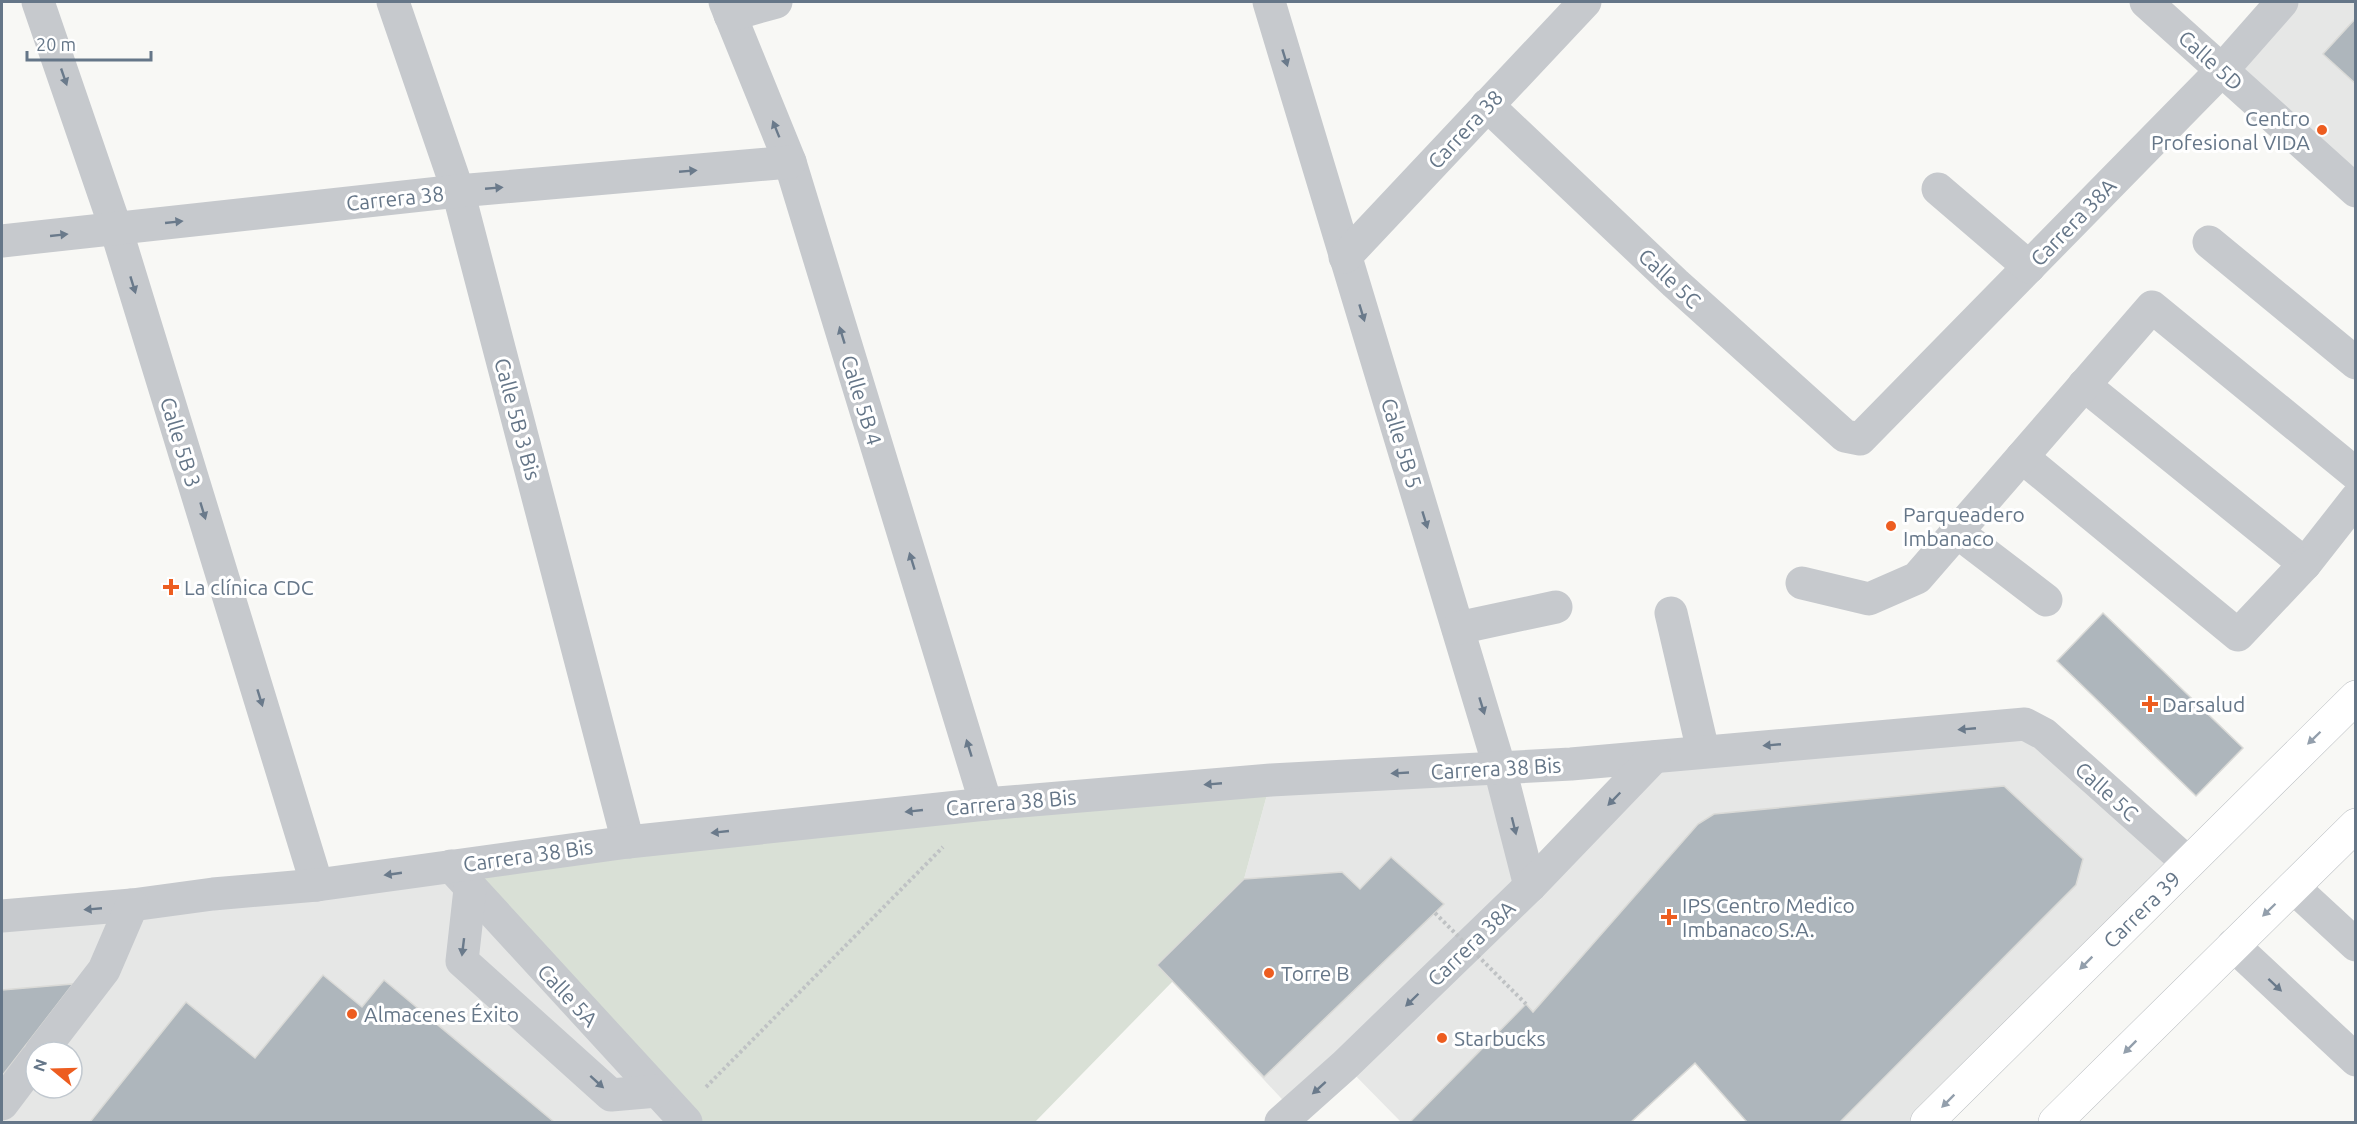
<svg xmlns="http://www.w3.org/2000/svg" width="2357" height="1124" font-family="Ubuntu,sans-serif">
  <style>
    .built { fill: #e6e7e6; fill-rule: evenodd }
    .green { fill: #d9e0d6 }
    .building { fill: #aeb6bc; stroke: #dadad7; stroke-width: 1.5 }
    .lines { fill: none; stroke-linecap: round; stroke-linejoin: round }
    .major-casing { stroke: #b9bdc1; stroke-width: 34 }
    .path { stroke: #bfc2c4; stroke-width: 4; stroke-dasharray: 3 3; stroke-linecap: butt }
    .minor { stroke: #c6c9cd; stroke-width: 33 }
    .major { stroke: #fff; stroke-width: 33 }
    .path-bridge { stroke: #bfc2c4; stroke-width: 4; stroke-dasharray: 3 3; stroke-linecap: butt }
    .oneway { fill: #6a7a8b }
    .oneway2 { fill: #939fac }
    .poi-dot { fill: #ed5d20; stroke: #fff; stroke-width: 2 }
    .labels { text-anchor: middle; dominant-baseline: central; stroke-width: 6; stroke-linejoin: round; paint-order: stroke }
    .street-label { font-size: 21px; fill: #657688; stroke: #fff }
    .poi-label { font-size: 21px; fill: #657688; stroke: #fff; text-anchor: start }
  </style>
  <rect width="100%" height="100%" fill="#f8f8f5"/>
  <g class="built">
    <polygon points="2282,2 2355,2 2355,191 2223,69"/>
    <polygon points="2025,724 2187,862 1927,1122 1747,1122 1695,1064 1631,1122 1401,1122 1345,1065 1293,1111 1157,965 1244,879 1271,780 1500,769 1529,885 1654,757"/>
    <path d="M451,866L686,1122H2V916ZM36,1052H72V1088H36Z"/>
  </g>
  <polygon class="green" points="1271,780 1244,879 1157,965 1173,981 1035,1122 686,1122 451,866"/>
  <g class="building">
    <polygon points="2356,18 2356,84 2323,54"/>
    <polygon points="2103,613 2243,748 2196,796 2057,661"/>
    <polygon points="2004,786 2083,859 2076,885 1840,1122 1747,1122 1695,1063 1631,1122 1410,1122 1526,1004 1533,1012 1698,824 1714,814"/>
    <polygon points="1391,857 1444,904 1264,1077 1157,965 1244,879 1342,872 1360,889"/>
    <polygon points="323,975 362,1007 384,980 554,1122 90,1122 186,1002 255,1058"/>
    <polygon points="73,984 2,1076 2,990"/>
  </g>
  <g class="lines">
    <g class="major-casing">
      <g id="major">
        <path id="s1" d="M1927,1122L2356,697"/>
        <polyline points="2055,1122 2356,825"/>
      </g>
    </g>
    <polyline class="path" points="706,1087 943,847"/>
    <g class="minor">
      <polyline points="38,2 116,229 317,885"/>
      <polyline points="393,2 458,191 628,842"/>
      <polyline points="725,2 790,162 986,804"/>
      <polyline points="1269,2 1500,769 1530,886"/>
      <polyline points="2146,2 2356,191"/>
      <polyline points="730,15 776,2"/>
      <polyline points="1487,105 1675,283 1845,436 1860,439 2223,69 2282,2"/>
      <polyline points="1938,189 2029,267"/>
      <polyline points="2,241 458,191 790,162"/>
      <polyline points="2209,242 2356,363"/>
      <polyline points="1345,257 1585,2"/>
      <polyline points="2084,385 2305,564 2356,499"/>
      <polyline points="2022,457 2238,635 2305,564"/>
      <polyline points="1957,532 2046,600"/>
      <polyline points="1802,583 1869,599 1917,578 2152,307 2356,474"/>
      <polyline points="1671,613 1703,751"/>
      <polyline points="1458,628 1556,607"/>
      <polyline points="451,866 686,1122"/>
      <polyline points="2293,887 2356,945"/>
      <polyline points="470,889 462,961 611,1095 657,1091"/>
      <polyline points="2,916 132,905 213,894 317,885 628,842 986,804 1271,780 1571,764 2025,724 2044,734 2187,862"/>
      <polyline points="2233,945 2356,1060"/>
      <polyline points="41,1052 104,970 132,905"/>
      <polyline points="2,1104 36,1059"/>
      <polyline points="1281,1122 1345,1065 1530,886 1654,757"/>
    </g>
    <use href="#major" class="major"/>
    <polyline class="path-bridge" points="1435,913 1526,1004"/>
  </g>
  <defs><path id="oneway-solid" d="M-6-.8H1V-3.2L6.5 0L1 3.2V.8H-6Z" transform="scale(1.5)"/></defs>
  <g class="oneway">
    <use href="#oneway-solid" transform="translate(1285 58) rotate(73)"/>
    <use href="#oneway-solid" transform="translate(64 77) rotate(71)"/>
    <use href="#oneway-solid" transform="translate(776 129) rotate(-112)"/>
    <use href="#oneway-solid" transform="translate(688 171) rotate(-5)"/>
    <use href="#oneway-solid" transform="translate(494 188) rotate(-5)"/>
    <use href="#oneway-solid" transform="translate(174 222) rotate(-6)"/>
    <use href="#oneway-solid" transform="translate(59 235) rotate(-6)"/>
    <use href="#oneway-solid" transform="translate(133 285) rotate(73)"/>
    <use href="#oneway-solid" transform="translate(1362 313) rotate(73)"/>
    <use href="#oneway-solid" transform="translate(842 335) rotate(-107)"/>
    <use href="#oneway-solid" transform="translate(203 511) rotate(73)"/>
    <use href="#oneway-solid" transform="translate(1425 520) rotate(73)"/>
    <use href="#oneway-solid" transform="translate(912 561) rotate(-107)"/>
    <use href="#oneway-solid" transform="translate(260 698) rotate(73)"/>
    <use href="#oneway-solid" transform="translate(1482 706) rotate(73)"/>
    <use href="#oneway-solid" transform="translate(1967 729) rotate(175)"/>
    <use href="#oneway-solid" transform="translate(1772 745) rotate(175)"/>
    <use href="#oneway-solid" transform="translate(969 748) rotate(-107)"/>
    <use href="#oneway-solid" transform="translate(1400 773) rotate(177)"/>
    <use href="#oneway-solid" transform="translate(1213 784) rotate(175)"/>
    <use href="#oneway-solid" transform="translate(1614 799) rotate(134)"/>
    <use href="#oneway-solid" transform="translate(914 811) rotate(174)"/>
    <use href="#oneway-solid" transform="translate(1514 826) rotate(76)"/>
    <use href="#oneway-solid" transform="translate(720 832) rotate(174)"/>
    <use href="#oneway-solid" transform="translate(393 874) rotate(172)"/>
    <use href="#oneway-solid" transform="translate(93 909) rotate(175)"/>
    <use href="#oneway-solid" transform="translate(463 947) rotate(97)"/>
    <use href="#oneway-solid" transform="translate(2275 985) rotate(43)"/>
    <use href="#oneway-solid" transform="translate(1412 1000) rotate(136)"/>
    <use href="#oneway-solid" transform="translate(597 1082) rotate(42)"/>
    <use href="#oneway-solid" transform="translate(1319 1088) rotate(138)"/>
  </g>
  <g class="oneway2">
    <use href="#oneway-solid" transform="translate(2314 738) rotate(136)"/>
    <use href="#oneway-solid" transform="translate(2269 910) rotate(136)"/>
    <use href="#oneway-solid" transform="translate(2086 963) rotate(135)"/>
    <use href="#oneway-solid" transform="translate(2130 1047) rotate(135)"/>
    <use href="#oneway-solid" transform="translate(1948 1101) rotate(135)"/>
  </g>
  <g class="poi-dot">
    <circle cx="2322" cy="130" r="6"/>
    <circle cx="1891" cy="526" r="6"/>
    <path d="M168 578h6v6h6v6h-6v6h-6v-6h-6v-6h6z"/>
    <path d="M2147 695h6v6h6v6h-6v6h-6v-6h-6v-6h6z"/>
    <path d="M1666 908h6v6h6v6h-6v6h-6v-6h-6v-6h6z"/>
    <circle cx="1269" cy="973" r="6"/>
    <circle cx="352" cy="1014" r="6"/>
    <circle cx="1442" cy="1038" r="6"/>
  </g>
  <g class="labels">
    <g class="street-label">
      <text transform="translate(2211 60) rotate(42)">Calle 5D</text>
      <text transform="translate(1465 129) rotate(-47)">Carrera 38</text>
      <text transform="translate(395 198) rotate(-6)">Carrera 38</text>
      <text transform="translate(2073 222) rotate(-46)">Carrera 38A</text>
      <text transform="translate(1670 278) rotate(43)">Calle 5C</text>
      <text transform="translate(862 400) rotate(73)">Calle 5B 4</text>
      <text transform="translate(518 419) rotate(75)">Calle 5B 3 Bis</text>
      <text transform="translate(181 442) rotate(73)">Calle 5B 3</text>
      <text transform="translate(1402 443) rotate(73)">Calle 5B 5</text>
      <text transform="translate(1496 768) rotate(-3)">Carrera 38 Bis</text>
      <text transform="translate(2107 791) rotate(42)">Calle 5C</text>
      <text transform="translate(1011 802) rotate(-5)">Carrera 38 Bis</text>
      <text transform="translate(528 855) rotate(-8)">Carrera 38 Bis</text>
      <text stroke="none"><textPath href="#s1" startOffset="302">Carrera 39</textPath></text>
      <text transform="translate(1471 943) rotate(-44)">Carrera 38A</text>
      <text transform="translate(568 995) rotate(47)">Calle 5A</text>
    </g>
    <g class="poi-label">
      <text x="2310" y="118" text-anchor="end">Centro<tspan x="2310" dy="24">Profesional VIDA</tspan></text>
      <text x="1903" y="514">Parqueadero<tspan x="1903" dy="24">Imbanaco</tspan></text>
      <text x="184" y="587">La clínica CDC</text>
      <text x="2162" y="704">Darsalud</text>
      <text x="1682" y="905">IPS Centro Medico<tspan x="1682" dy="24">Imbanaco S.A.</tspan></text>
      <text x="1281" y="973">Torre B</text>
      <text x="364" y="1014">Almacenes Éxito</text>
      <text x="1454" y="1038">Starbucks</text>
    </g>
  </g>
  <rect width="2357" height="1124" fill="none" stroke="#657688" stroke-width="6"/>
  <g transform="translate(54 1070) rotate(289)"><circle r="28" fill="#ffffff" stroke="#c1c8cf" stroke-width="1.5"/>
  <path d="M0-4.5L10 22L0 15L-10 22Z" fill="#ed5d20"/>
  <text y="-9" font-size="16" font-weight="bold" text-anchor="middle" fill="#657688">N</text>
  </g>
  <path d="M27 51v9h124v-9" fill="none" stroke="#657688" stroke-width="3"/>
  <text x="36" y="51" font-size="18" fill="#657688" stroke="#ffffff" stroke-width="4.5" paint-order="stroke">20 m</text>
</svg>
